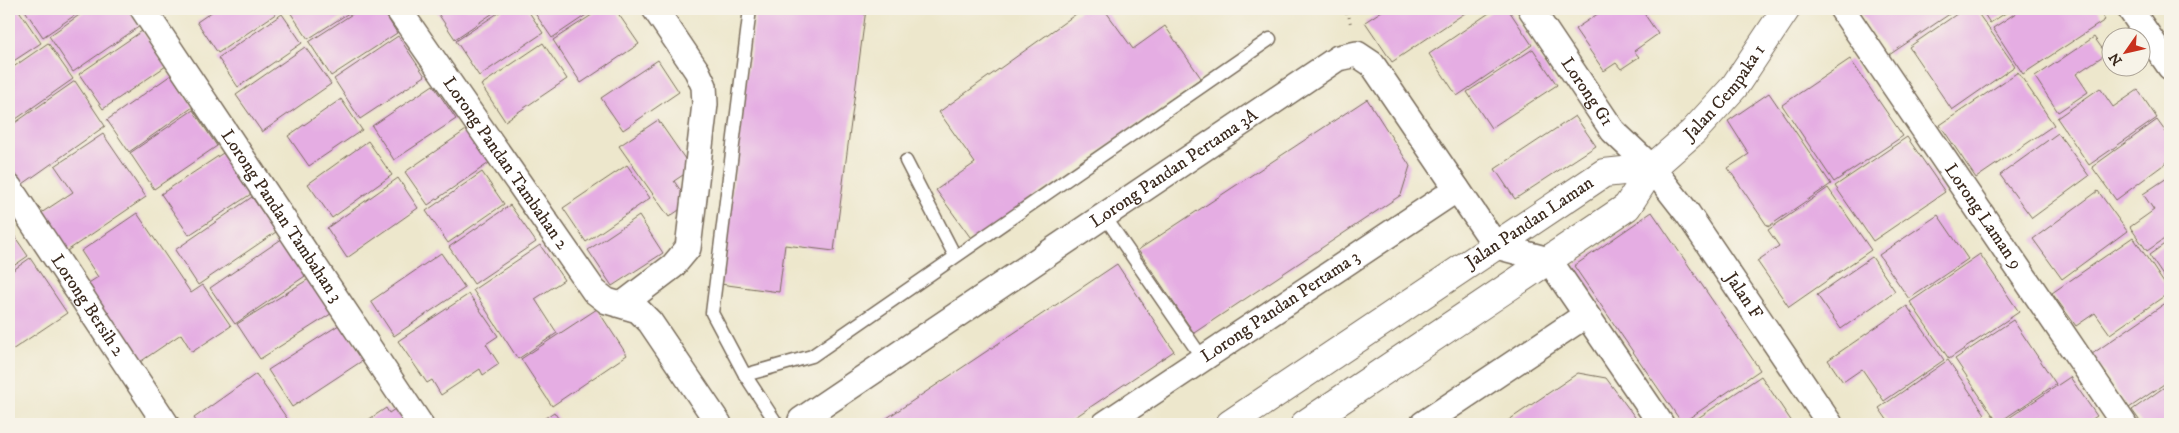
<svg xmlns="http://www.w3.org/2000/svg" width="2179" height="433" font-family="'IM FELL DW Pica',serif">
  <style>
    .building { fill: #e5ade3 }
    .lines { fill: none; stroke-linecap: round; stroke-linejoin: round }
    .service-casing { stroke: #796c5b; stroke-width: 15 }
    .minor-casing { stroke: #796c5b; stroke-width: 28 }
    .tertiary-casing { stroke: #796c5b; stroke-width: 30 }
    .path { stroke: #796c5b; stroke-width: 3; stroke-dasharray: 1 4; stroke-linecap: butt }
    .service { stroke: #fff; stroke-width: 12 }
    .minor { stroke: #fff; stroke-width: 25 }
    .tertiary { stroke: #fff; stroke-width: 28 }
    .labels { text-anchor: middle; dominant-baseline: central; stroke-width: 4; stroke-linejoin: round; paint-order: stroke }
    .street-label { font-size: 18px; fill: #3b2a1e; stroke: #f7f3e8 }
  </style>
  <rect width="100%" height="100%" fill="#f7f3e8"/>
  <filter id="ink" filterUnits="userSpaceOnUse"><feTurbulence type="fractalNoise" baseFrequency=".02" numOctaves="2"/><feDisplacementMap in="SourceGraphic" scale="10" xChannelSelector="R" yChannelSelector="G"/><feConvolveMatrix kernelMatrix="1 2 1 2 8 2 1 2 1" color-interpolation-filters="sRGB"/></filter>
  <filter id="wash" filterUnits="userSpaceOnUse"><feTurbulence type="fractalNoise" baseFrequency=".0096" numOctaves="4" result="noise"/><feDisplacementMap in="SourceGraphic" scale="20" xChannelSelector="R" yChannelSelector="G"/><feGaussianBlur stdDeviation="1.12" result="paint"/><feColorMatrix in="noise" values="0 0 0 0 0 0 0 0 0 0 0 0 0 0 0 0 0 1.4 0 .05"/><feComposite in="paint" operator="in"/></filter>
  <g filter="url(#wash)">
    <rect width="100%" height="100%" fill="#ede7cc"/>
    <g id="blocks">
      <g class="building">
        <polygon points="9,9 18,9 41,43 9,64"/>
        <polygon points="24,9 84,9 43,37"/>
        <polygon points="88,9 128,9 140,26 73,72 49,36"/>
        <polygon points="216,9 283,9 218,53 197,22"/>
        <polygon points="288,9 355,9 308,39"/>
        <polygon points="360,9 382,9 397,33 331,76 309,42"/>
        <polygon points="435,9 499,9 455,39"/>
        <polygon points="504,9 527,9 543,33 479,76 456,41"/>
        <polygon points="532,9 595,9 552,38"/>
        <polygon points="601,9 615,9 639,44 581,83 553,40"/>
        <polygon points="756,9 866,9 834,251 785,245 779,292 720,284"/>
        <polygon points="1083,9 1104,9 1133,49 1165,26 1201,78 973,241 936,190 975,163 939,112"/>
        <polygon points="1385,9 1471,9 1392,62 1365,22"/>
        <polygon points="1495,9 1508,9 1532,45 1457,96 1429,54"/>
        <polygon points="1605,9 1641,9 1658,34 1634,51 1639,57 1621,69 1616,63 1604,71 1575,29"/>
        <polygon points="1858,9 1957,9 1889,55"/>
        <polygon points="1964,9 1975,9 2015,66 1952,110 1909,47"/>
        <polygon points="1981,9 2012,9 1990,23"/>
        <polygon points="2022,9 2097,9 2105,20 2023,74 1993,28"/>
        <polygon points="282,14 302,43 238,87 218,58"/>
        <polygon points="142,31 166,66 103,109 79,74"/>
        <polygon points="398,36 425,76 360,119 334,79"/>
        <polygon points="2094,37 2106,54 2076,74 2088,92 2058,112 2035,77"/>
        <polygon points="48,43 73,79 9,124 9,70"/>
        <polygon points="543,43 567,79 505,121 481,85"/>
        <polygon points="305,47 331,84 262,132 236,95"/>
        <polygon points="1533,49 1557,85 1491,128 1467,92"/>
        <polygon points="1850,59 1903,136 1834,182 1782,105"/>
        <polygon points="658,60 679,92 623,130 601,98"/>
        <polygon points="2018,72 2054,125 1976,178 1940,125"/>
        <polygon points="171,75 193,107 129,152 107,120"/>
        <polygon points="75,81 105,126 20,186 9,169 9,127"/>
        <polygon points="433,85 456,119 394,160 372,126"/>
        <polygon points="2100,88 2113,107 2138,90 2157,118 2089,165 2057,118"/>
        <polygon points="1769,93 1831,184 1768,227 1728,168 1749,154 1728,121"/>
        <polygon points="341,99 362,130 309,166 288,136"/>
        <polygon points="1367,99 1410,166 1401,195 1194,333 1138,250"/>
        <polygon points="193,110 217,146 154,189 130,153"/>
        <polygon points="1575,116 1596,146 1515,199 1495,169"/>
        <polygon points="658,120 692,169 674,181 689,203 669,217 619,146"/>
        <polygon points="2157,120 2170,138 2170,160 2116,200 2092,167"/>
        <polygon points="469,128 492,161 428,205 405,172"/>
        <polygon points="2058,133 2089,176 2032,218 2000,175"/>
        <polygon points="103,134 146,197 61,255 35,217 73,192 55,166"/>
        <polygon points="1907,137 1945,192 1873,241 1835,186"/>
        <polygon points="368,141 392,175 332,218 308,184"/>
        <polygon points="223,153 251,194 189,235 161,194"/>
        <polygon points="627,165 650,198 586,242 563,208"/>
        <polygon points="482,172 504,204 448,243 426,211"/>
        <polygon points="2170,176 2170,235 2147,251 2130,227 2154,210 2143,194"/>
        <polygon points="398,178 418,208 347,258 327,228"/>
        <polygon points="1828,188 1871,250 1789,307 1757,261 1779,246 1768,230"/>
        <polygon points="2098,191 2127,231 2062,279 2033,239"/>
        <polygon points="252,197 276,232 198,285 175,250"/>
        <polygon points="510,205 536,242 474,284 449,247"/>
        <polygon points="1652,212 1760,370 1682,423 1574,266"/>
        <polygon points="137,213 191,293 203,285 231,326 192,352 181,334 137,364 84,286 98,277 81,251"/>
        <polygon points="1938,215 1968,259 1909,299 1879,255"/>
        <polygon points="639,216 663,253 612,286 588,250"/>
        <polygon points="9,228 28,256 9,269"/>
        <polygon points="286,236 311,272 235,324 210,288"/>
        <polygon points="2133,237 2170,292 2110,334 2095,313 2076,326 2052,293"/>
        <polygon points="2170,240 2170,286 2149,255"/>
        <polygon points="540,245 564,280 535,299 557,333 518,359 473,290"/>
        <polygon points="441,253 465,288 394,336 371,301"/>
        <polygon points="1980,254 2019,312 1949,359 1910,302"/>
        <polygon points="1872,257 1895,291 1841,329 1817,295"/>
        <polygon points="30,258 67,313 9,352 9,273"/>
        <polygon points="1117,264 1174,351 1065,424 878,424"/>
        <polygon points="315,275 337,310 260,359 237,324"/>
        <polygon points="469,294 498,336 486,344 499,364 483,375 480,369 441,395 432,380 427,383 398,341"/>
        <polygon points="2170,300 2170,380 2129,408 2092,354"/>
        <polygon points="1907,306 1944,360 1884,401 1862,369 1843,382 1828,360"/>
        <polygon points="597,309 627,355 552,406 521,359"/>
        <polygon points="2013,320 2056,384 1998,423 1955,359"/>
        <polygon points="342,323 365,359 292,407 268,370"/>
        <polygon points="1948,360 1985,414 1970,424 1890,424 1879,408"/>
        <polygon points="1578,373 1606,378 1640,424 1503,424"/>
        <polygon points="256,374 291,424 198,424 194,418"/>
        <polygon points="1761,376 1792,422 1788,424 1689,424"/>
        <polygon points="2070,377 2097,416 2085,424 2000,424"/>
        <polygon points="2170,383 2170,424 2142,424 2132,410"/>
        <polygon points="401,405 414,424 362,424 386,408 389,413"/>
        <polygon points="554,412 562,424 536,424"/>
      </g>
    </g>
  </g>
  <g filter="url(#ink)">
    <use href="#blocks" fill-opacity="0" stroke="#796c5b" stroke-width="1"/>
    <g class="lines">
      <g class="service-casing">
        <g id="service">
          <polyline points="750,9 712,313 745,375 777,424"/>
          <polyline points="906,161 955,256"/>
          <polyline points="1103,214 1203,359"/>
          <polyline points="745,375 812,356 1270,39"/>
        </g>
      </g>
      <g class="minor-casing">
        <g id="minor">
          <path id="s1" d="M143,9L420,424"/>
          <path id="s2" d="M398,9L594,291L607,301L638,310L650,322L719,424"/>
          <path id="s3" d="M1531,9L1613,131L1652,168L1688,214L1830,424"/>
          <path id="s4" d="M1842,9L2124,424"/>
          <polyline points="2130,9 2170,67"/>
          <path id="s5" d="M9,187L166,424"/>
          <polyline points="623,304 673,266 688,248 705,104 704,86 697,71 655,9"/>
          <path id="s6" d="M800,424L801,420L1338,58L1357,54L1372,64L1496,246L1549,260L1661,424"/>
          <path id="s7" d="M1105,424L1457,189"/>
          <polyline points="1423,424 1586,315"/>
        </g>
      </g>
      <g class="tertiary-casing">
        <g id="tertiary">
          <path id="s8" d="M1230,424L1604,173L1652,168"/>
          <path id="s9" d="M1305,424L1627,207L1652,168L1693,132L1734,87L1786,9"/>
        </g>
      </g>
      <polyline class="path" points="1343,9 1349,17 1351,26"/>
      <use href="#service" class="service"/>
      <use href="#minor" class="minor"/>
      <use href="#tertiary" class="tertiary"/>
    </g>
  </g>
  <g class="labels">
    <g class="street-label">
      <text stroke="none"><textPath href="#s3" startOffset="100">Lorong G1</textPath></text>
      <text stroke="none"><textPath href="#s9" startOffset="540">Jalan Cempaka 1</textPath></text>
      <text stroke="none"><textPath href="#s2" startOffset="188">Lorong Pandan Tambahan 2</textPath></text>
      <text stroke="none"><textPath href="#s6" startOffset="454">Lorong Pandan Pertama 3A</textPath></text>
      <text stroke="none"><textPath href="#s1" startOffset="249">Lorong Pandan Tambahan 3</textPath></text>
      <text stroke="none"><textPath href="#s4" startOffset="251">Lorong Laman 9</textPath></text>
      <text stroke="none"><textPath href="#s8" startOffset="361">Jalan Pandan Laman</textPath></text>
      <text stroke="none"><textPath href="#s3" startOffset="358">Jalan F</textPath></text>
      <text stroke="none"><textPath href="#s5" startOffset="142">Lorong Bersih 2</textPath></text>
      <text stroke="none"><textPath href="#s7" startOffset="211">Lorong Pandan Pertama 3</textPath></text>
    </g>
  </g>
  <rect width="2179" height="433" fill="none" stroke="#f7f3e8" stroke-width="30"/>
  <g transform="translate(2126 52) rotate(236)"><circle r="24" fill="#f7f3e8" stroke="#aca397"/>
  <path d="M0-4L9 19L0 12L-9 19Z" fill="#c8321e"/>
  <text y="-8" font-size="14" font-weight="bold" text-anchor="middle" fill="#3b2a1e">N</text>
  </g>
</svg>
